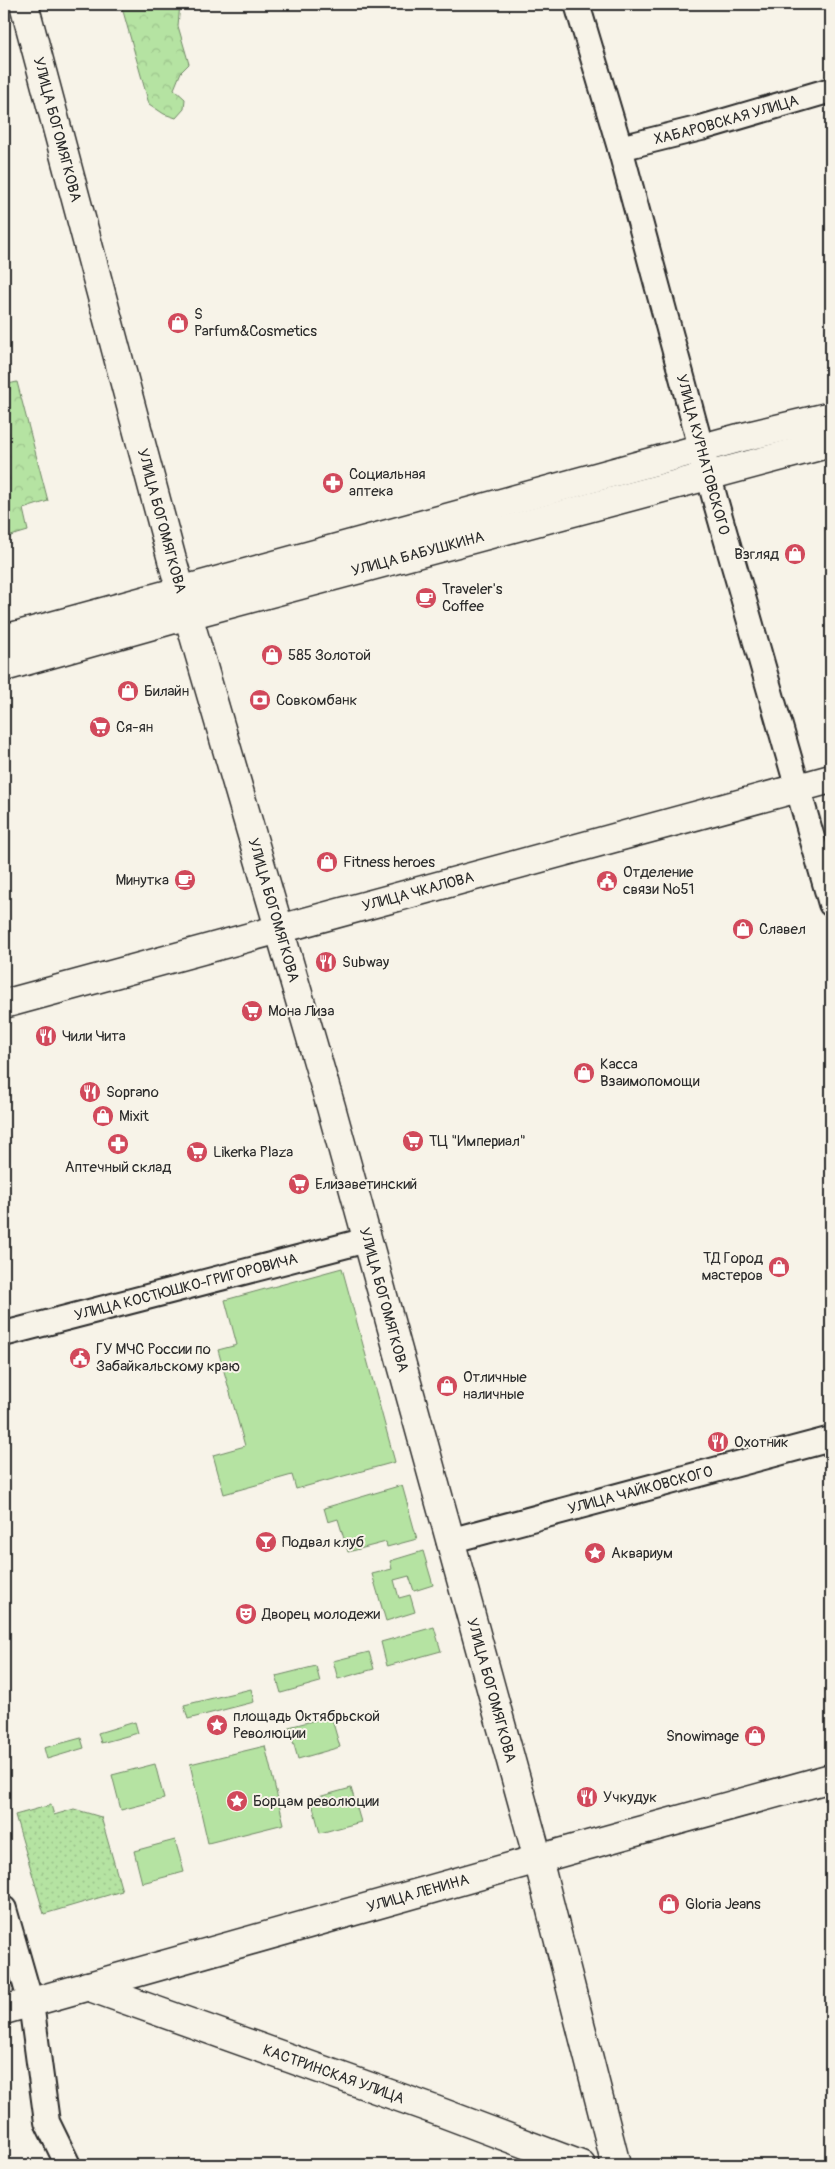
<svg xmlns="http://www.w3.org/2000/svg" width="835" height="2169" font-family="Pangolin,sans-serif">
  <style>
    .grass { fill: #b5e3a2; stroke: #708766 }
    .forest { fill: url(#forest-crowns); stroke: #708766 }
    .park { fill: url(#park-dots); stroke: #708766 }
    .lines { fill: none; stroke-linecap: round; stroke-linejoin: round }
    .minor-casing { stroke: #2b2b2b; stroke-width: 28 }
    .major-casing { stroke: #2b2b2b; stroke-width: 31 }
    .minor { stroke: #f7f3e8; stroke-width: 24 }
    .major { stroke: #f7f3e8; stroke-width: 28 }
    .labels { text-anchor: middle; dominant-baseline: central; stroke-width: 4; stroke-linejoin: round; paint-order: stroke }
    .street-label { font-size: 15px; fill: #2b2b2b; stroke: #f7f3e8 }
    .poi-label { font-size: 15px; fill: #2b2b2b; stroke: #f7f3e8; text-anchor: start }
  </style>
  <defs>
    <pattern id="forest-crowns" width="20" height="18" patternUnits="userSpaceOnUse" patternTransform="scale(1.25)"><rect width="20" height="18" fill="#b5e3a2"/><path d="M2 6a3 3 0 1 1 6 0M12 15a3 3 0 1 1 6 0" fill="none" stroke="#9cc38c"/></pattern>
    <pattern id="park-dots" width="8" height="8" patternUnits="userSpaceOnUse" patternTransform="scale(1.25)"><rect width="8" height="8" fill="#b5e3a2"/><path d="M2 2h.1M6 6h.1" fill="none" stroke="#9cc38c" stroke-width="1.8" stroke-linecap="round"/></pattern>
  </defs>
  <rect width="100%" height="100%" fill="#f7f3e8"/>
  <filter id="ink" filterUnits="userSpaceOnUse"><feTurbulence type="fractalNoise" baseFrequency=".02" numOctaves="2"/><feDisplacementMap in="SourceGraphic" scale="10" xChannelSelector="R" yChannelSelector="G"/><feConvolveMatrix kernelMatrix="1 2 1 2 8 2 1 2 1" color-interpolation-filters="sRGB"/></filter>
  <g filter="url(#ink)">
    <g class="grass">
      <polygon points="342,1268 395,1462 296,1489 292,1475 224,1494 213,1455 245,1446 218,1350 237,1345 225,1300"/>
      <polygon points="402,1485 417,1539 387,1547 386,1542 348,1552 338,1519 328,1522 324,1508"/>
      <polygon points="423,1551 433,1585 414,1591 409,1576 394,1580 399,1598 410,1595 415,1612 386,1621 372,1574 392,1569 390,1561"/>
      <polygon points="434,1627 441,1651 387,1666 381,1642"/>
      <polygon points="369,1652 374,1669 338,1679 333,1661"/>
      <polygon points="316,1666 320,1682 281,1693 276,1676"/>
      <polygon points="251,1689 254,1702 188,1719 184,1705"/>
      <polygon points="331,1716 340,1747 298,1759 289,1727"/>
      <polygon points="135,1722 138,1733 101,1743 98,1733"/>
      <polygon points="81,1738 84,1748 47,1759 44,1748"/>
      <polygon points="265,1746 284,1824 208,1843 190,1764"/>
      <polygon points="155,1764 164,1799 121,1810 112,1775"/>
      <polygon points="351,1788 361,1822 320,1833 311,1799"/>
      <polygon points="175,1840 184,1872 142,1883 134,1851"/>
    </g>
    <g class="forest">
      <polygon points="121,4 180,4 178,26 189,64 181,72 174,89 185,99 184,109 176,118 164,114 149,104"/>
      <polygon points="17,382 48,501 23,509 28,531 4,538 4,385"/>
    </g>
    <polygon class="park" points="51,1805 54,1815 74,1809 101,1817 122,1891 44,1914 15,1815"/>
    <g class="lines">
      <g class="minor-casing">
        <g id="minor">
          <path id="s1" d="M577,4L620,148L716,503L831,904"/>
          <path id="s2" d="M620,148L701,128L831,90"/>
          <path id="s3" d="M4,1334L367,1240"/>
          <path id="s4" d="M449,1541L831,1439"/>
          <polyline points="4,1909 31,2003 47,2122 68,2165"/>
        </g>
      </g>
      <g class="major-casing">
        <g id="major">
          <path id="s5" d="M24,4L172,560L331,1107L538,1859L616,2165"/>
          <polyline points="4,639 739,438 831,416"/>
          <path id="s6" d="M4,667L188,615L831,443"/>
          <path id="s7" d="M4,1004L831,779"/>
          <path id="s8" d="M87,1986L435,2110L581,2165"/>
          <path id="s9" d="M4,2010L570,1850L831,1778"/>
        </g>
      </g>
      <use href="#minor" class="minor"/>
      <use href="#major" class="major"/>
    </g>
  </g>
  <defs>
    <g id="shop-disc" transform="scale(1.125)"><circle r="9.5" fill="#d1495b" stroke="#f7f3e8"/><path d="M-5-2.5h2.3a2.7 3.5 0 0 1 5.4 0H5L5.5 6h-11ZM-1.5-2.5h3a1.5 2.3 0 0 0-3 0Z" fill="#fff"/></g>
    <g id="pharmacy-disc" transform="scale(1.125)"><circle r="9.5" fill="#d1495b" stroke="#f7f3e8"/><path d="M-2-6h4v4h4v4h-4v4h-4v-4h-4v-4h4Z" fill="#fff"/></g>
    <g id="cafe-disc" transform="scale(1.125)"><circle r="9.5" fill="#d1495b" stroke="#f7f3e8"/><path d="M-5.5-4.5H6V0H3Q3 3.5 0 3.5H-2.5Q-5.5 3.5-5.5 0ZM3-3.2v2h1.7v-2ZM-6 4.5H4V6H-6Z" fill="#fff"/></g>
    <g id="bank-disc" transform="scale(1.125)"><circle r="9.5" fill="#d1495b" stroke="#f7f3e8"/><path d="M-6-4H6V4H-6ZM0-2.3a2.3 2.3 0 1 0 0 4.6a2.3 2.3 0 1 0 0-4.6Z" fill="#fff"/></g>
    <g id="supermarket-disc" transform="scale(1.125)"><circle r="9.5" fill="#d1495b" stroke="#f7f3e8"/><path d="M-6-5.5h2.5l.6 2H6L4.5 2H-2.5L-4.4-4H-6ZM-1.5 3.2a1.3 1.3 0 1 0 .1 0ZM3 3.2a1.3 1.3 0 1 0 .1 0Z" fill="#fff"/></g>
    <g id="civic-disc" transform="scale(1.125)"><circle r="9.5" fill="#d1495b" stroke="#f7f3e8"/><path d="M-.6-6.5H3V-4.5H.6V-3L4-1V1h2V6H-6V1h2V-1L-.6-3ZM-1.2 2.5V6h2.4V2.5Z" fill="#fff"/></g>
    <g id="restaurant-disc" transform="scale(1.125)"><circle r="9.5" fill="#d1495b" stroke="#f7f3e8"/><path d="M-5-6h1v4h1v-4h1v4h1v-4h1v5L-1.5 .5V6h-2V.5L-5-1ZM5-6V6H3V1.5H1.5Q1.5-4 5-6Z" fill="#fff"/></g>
    <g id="bar-disc" transform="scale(1.125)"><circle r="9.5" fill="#d1495b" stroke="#f7f3e8"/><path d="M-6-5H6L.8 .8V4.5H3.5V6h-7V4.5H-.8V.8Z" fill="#fff"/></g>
    <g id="sight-disc" transform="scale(1.125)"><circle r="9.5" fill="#d1495b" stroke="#f7f3e8"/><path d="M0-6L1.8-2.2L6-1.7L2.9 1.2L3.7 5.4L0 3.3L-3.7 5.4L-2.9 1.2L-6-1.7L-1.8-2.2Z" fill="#fff"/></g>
    <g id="theatre-disc" transform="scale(1.125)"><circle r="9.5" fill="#d1495b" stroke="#f7f3e8"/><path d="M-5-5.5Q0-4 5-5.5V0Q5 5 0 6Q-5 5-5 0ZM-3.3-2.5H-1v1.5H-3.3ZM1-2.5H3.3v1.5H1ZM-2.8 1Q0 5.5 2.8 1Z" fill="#fff"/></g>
  </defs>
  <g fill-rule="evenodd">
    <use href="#shop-disc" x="178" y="323"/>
    <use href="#pharmacy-disc" x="333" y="483"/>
    <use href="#shop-disc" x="795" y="554"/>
    <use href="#cafe-disc" x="426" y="598"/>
    <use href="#shop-disc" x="272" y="655"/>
    <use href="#shop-disc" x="128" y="691"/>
    <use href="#bank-disc" x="260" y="700"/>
    <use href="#supermarket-disc" x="100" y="727"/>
    <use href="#shop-disc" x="327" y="862"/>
    <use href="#cafe-disc" x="185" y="880"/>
    <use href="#civic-disc" x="607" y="881"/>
    <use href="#shop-disc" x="743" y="929"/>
    <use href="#restaurant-disc" x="326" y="962"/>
    <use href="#supermarket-disc" x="252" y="1011"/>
    <use href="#restaurant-disc" x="46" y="1036"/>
    <use href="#shop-disc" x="584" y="1073"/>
    <use href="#restaurant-disc" x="90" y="1092"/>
    <use href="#shop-disc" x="103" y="1116"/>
    <use href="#supermarket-disc" x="413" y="1141"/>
    <use href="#pharmacy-disc" x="118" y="1144"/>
    <use href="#supermarket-disc" x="197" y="1152"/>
    <use href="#supermarket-disc" x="299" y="1184"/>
    <use href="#shop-disc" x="779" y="1267"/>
    <use href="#civic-disc" x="80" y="1358"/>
    <use href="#shop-disc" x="447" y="1386"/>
    <use href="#restaurant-disc" x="718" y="1442"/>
    <use href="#bar-disc" x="266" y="1542"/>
    <use href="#sight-disc" x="595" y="1553"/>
    <use href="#theatre-disc" x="246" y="1614"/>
    <use href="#sight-disc" x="217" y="1725"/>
    <use href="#shop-disc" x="755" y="1736"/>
    <use href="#restaurant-disc" x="587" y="1797"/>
    <use href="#sight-disc" x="237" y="1801"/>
    <use href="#shop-disc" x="669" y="1904"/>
  </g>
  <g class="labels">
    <g class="street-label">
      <text stroke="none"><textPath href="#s2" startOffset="110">ХАБАРОВСКАЯ УЛИЦА</textPath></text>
      <text stroke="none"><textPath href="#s5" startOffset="130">УЛИЦА БОГОМЯГКОВА</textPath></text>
      <text stroke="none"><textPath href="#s1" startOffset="468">УЛИЦА КУРНАТОВСКОГО</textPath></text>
      <text stroke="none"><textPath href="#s5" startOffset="535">УЛИЦА БОГОМЯГКОВА</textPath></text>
      <text stroke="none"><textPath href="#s6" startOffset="429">УЛИЦА БАБУШКИНА</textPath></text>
      <text stroke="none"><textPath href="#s7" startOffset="429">УЛИЦА ЧКАЛОВА</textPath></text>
      <text stroke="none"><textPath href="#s5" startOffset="940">УЛИЦА БОГОМЯГКОВА</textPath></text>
      <text stroke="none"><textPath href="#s3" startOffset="188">УЛИЦА КОСТЮШКО-ГРИГОРОВИЧА</textPath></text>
      <text stroke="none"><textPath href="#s5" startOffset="1345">УЛИЦА БОГОМЯГКОВА</textPath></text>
      <text stroke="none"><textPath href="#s4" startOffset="198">УЛИЦА ЧАЙКОВСКОГО</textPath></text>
      <text stroke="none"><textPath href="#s5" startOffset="1750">УЛИЦА БОГОМЯГКОВА</textPath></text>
      <text stroke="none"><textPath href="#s9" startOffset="430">УЛИЦА ЛЕНИНА</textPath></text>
      <text stroke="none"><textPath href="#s8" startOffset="262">КАСТРИНСКАЯ УЛИЦА</textPath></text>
    </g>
    <g class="poi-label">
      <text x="194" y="314">S<tspan x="194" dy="17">Parfum&amp;Cosmetics</tspan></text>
      <text x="349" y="474">Социальная<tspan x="349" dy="17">аптека</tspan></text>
      <text x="779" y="554" text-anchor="end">Взгляд</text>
      <text x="442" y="589">Traveler's<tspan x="442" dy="17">Coffee</tspan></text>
      <text x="288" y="655">585 Золотой</text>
      <text x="144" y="691">Билайн</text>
      <text x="276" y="700">Совкомбанк</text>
      <text x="116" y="727">Ся-ян</text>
      <text x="343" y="862">Fitness heroes</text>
      <text x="623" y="872">Отделение<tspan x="623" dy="17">связи №51</tspan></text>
      <text x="169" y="880" text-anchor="end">Минутка</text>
      <text x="759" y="929">Славел</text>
      <text x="342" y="962">Subway</text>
      <text x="268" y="1011">Мона Лиза</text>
      <text x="62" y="1036">Чили Чита</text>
      <text x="600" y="1064">Касса<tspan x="600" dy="17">Взаимопомощи</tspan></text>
      <text x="106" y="1092">Soprano</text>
      <text x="119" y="1116">Mixit</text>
      <text x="429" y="1141">ТЦ "Империал"</text>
      <text x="213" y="1152">Likerka Plaza</text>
      <text x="118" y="1167" text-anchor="middle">Аптечный склад</text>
      <text x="315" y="1184">Елизаветинский</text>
      <text x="763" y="1258" text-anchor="end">ТД Город<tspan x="763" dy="17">мастеров</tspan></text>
      <text x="96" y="1349">ГУ МЧС России по<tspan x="96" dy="17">Забайкальскому краю</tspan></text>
      <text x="463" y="1377">Отличные<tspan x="463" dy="17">наличные</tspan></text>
      <text x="734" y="1442">Охотник</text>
      <text x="282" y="1542">Подвал клуб</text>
      <text x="611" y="1553">Аквариум</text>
      <text x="262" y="1614">Дворец молодежи</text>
      <text x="233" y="1716">площадь Октябрьской<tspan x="233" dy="17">Революции</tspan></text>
      <text x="739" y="1736" text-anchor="end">Snowimage</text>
      <text x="603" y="1797">Учкудук</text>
      <text x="253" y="1801">Борцам революции</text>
      <text x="685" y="1904">Gloria Jeans</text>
    </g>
  </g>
  <rect width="835" height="2169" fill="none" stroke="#f7f3e8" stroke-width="20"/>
  <rect x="10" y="10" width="815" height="2149" fill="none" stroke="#2b2b2b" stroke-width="2" filter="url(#ink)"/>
</svg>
